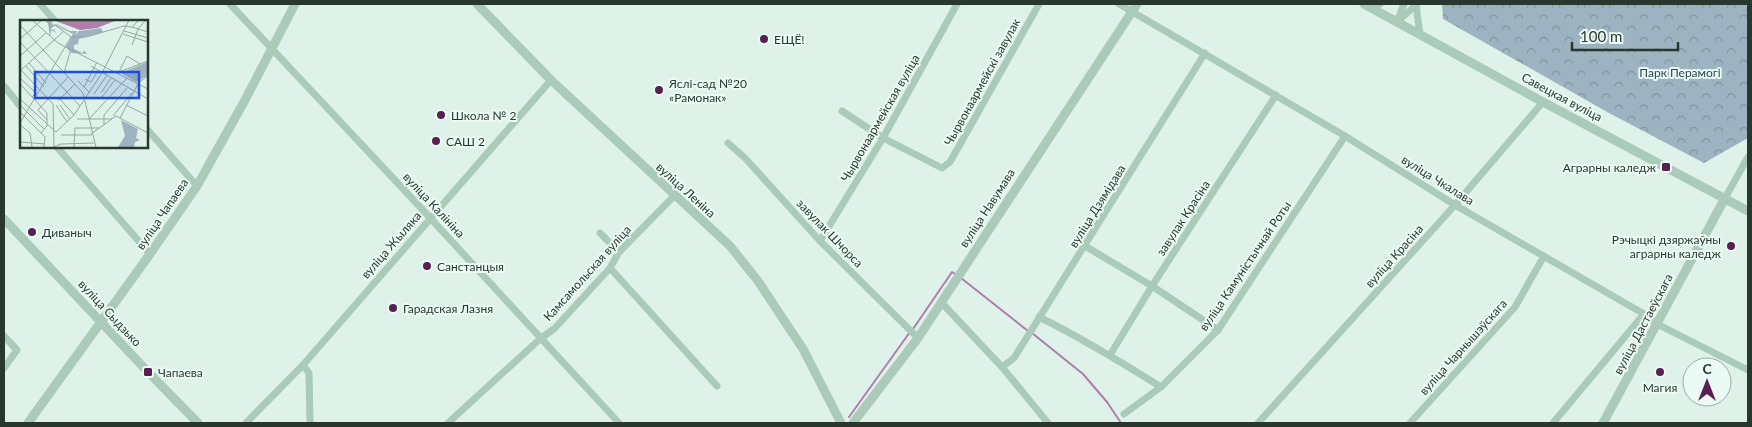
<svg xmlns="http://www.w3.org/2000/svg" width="1752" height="427" font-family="Lato,sans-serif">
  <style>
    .forest { fill: url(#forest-crowns) }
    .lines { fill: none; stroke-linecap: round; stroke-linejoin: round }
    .stream { stroke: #af7eaa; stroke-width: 2 }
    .minor { stroke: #aacaba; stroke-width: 7 }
    .tertiary { stroke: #aacaba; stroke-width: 9 }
    .poi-dot { fill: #582052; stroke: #ebfaf4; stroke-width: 2 }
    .labels { text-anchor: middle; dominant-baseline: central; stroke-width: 4; stroke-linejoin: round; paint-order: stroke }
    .poi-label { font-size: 12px; fill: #29382f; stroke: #ebfaf4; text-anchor: start }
    .park-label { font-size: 12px; fill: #2e4555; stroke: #ebfaf4 }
    .street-label { font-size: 12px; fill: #29382f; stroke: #ebfaf4 }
    .inset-road { fill: none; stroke: #96a89f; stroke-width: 1 }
    .view { fill: #1d4ed8; fill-opacity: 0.15; stroke: #1d4ed8; stroke-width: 2.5 }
    .inset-edge { fill: none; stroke: #29382f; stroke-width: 2.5 }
  </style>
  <defs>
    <pattern id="forest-crowns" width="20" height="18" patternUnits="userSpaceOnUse" patternTransform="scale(1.25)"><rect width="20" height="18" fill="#9eb3c1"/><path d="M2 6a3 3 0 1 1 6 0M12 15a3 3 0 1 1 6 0" fill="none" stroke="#81939d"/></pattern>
  </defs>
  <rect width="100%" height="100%" fill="#def2ea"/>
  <polygon class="forest" points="1442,4 1748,4 1748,138 1704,163 1609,113 1443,19"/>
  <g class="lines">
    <g class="stream">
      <polyline points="961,278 1028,331"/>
      <polyline points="913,329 952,272 955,274"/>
      <polyline points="1032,333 1083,374 1107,402 1121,423"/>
      <polyline points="849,417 910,332"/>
    </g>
    <g class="minor">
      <polyline points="40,4 55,21"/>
      <polyline points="230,4 421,208 619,423"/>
      <polyline points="1119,4 1345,136 1455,205 1644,314 1657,324 1748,370"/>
      <polyline points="1416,5 1420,35"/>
      <polyline points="1367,6 1380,4"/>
      <polyline points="1398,19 1404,4"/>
      <polyline points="1397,22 1417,4"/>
      <polyline points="4,86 21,107"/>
      <polyline points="842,111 883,138 942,168 950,162 1039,4"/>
      <polyline points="146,128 197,186"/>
      <polyline points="728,143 746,159 820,241 918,338"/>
      <polyline points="56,146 150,254"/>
      <polyline points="1725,198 1748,157"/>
      <polyline points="600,233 619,252"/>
      <polyline points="820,241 883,138 957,4"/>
      <polyline points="1085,246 1152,286 1218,330"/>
      <polyline points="610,268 717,386"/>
      <polyline points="941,302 1002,367 1048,423"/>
      <path d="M1039,317C1082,338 1121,362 1161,387"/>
      <polyline points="4,336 17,350 4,368"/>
      <polyline points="1110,355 1152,286 1276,95"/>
      <polyline points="303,365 309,373 310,423"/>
      <polyline points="1002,367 1014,358 1205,53"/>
      <polyline points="1124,414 1161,387 1218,330 1345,136"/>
      <polyline points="246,423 303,365 551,80"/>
      <polyline points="448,423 541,338 554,329 610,268 619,252 674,196"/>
      <polyline points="1258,423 1455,205 1543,102"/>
      <polyline points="1410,423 1515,307 1544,256"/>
      <polyline points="1553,423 1644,314"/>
    </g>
    <g class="tertiary">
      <polyline points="477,4 551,80 730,246 758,281 803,349 841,423"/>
      <polyline points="1364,4 1543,102 1748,211"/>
      <polyline points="4,219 148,372 198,423"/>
      <polyline points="28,423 150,254 197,186 245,100 295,4"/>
      <polyline points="853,423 918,338 1137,4"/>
      <polyline points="1603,423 1725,198"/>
    </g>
  </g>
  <g class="poi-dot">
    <circle cx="764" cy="39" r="5"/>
    <circle cx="659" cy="90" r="5"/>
    <circle cx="441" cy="115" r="5"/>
    <circle cx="436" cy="141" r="5"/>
    <rect x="1661" y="162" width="10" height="10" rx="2.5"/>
    <circle cx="32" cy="232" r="5"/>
    <circle cx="1731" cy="246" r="5"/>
    <circle cx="427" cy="266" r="5"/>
    <circle cx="393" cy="308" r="5"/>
    <rect x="143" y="367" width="10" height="10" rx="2.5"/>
    <circle cx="1660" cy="372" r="5"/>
  </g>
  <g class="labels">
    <g class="poi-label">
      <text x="774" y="39">ЕЩЁ!</text>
      <text x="669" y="83">Яслі-сад №20<tspan x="669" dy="14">«Рамонак»</tspan></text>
      <text x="451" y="115">Школа № 2</text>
      <text x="446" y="141">САШ 2</text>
      <text x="1656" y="167" text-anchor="end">Аграрны каледж</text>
      <text x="42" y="232">Диваныч</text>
      <text x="1721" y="239" text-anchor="end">Рэчыцкі дзяржаўны<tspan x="1721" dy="14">аграрны каледж</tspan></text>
      <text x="437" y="266">Санстанцыя</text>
      <text x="403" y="308">Гарадская Лазня</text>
      <text x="158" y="372">Чапаева</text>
      <text x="1660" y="387" text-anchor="middle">Магия</text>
    </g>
    <g class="park-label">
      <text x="1680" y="72">Парк Перамогі</text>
    </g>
    <g class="street-label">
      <text transform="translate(982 82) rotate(-61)">Чырвонаармейскі завулак</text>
      <text transform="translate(1562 97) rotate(28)">Савецкая вуліца</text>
      <text transform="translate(880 118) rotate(-60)">Чырвонаармейская вуліца</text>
      <text transform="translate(1438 180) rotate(32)">вуліца Чкалава</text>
      <text transform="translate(686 190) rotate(42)">вуліца Леніна</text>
      <text transform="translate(434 205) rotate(47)">вуліца Калініна</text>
      <text transform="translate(1097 206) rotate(-58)">вуліца Дзямідава</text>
      <text transform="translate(987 208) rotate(-57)">вуліца Навумава</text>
      <text transform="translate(162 214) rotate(-56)">вуліца Чапаева</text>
      <text transform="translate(1183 218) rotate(-57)">завулак Красіна</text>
      <text transform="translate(830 233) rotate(46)">завулак Шчорса</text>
      <text transform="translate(391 245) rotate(-49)">вуліца Жыляка</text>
      <text transform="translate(1394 256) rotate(-48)">вуліца Красіна</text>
      <text transform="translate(1245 266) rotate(-56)">вуліца Камуністычнай Роты</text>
      <text transform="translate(587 273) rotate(-48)">Камсамольская вуліца</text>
      <text transform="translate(110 313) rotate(47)">вуліца Сыдзько</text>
      <text transform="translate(1643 324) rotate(-62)">вуліца Дастаеўскага</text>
      <text transform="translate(1463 347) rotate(-48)">вуліца Чарнышэўскага</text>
    </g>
  </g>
  <g transform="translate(20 20)">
    <rect width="128" height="128" fill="#def2ea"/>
    <path d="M27,0H31L33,5L36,4L50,11H57L55,15L59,11L81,8L83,12L59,19L58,24L54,25V29L63,33L64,30L67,34L51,33L46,27L53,14L35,5L31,8V10L34,9L36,13L32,10L31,13ZM101,100L118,109L116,118L120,120L115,122L114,127H98L105,116Z" fill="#9eb3c1"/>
    <path d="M127,42V56L116,62L101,53Z" fill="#9eb3c1"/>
    <path d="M33,0H97L77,8L60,10Z" fill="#af7eaa"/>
    <path class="inset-road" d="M12,0L38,23L128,69M25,0L29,4L30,15M0,5L63,73L76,127M112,7L128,12M30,8L35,5L51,17H66L104,6L112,7L119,0M104,11L128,18M103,14L128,22M0,19L22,0M0,22L60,86M112,25L118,9L126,0M0,36L26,13M9,43L26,63M6,46L24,67M71,46L128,79M0,49L33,84L34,127M0,51L44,11M99,52L128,41M44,53L50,32M98,54L107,36L120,44M0,58L16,73L12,77M65,59L71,62L78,51M58,61L69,72M0,64L27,93V106L21,113M64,67L77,42M81,73L91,58M74,74L87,55M82,77L95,60M0,79L36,112L54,95L82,53L109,0M40,79L54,95M38,81L55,64M0,85L24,109M36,85L47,102M40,85L50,99M106,85L128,96M0,92L25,117L24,127M93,96L112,73M100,98L128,113M57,99H92M69,99L107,58M27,100L18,90L48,57M0,103L51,17M0,105L10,113L12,127M84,105V95L107,68M71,114L96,96L100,98L119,62L128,56M41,115H72M0,122L25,124M34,127L41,124L74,123M54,127L55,108H79"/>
    <path class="view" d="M15,52H119V78H15Z"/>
    <rect width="128" height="128" class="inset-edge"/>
  </g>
  <rect width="1752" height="427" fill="none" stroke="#29382f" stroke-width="10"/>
  <g transform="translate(1707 382)"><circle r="24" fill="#ebfaf4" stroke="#9daca5"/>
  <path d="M0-4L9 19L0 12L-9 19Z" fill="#582052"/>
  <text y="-8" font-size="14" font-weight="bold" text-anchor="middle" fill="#29382f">С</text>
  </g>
  <path d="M1572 42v8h106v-8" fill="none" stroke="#29382f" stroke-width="2.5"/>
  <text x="1580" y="42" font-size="15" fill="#29382f" stroke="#ebfaf4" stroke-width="4" paint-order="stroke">100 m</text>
</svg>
